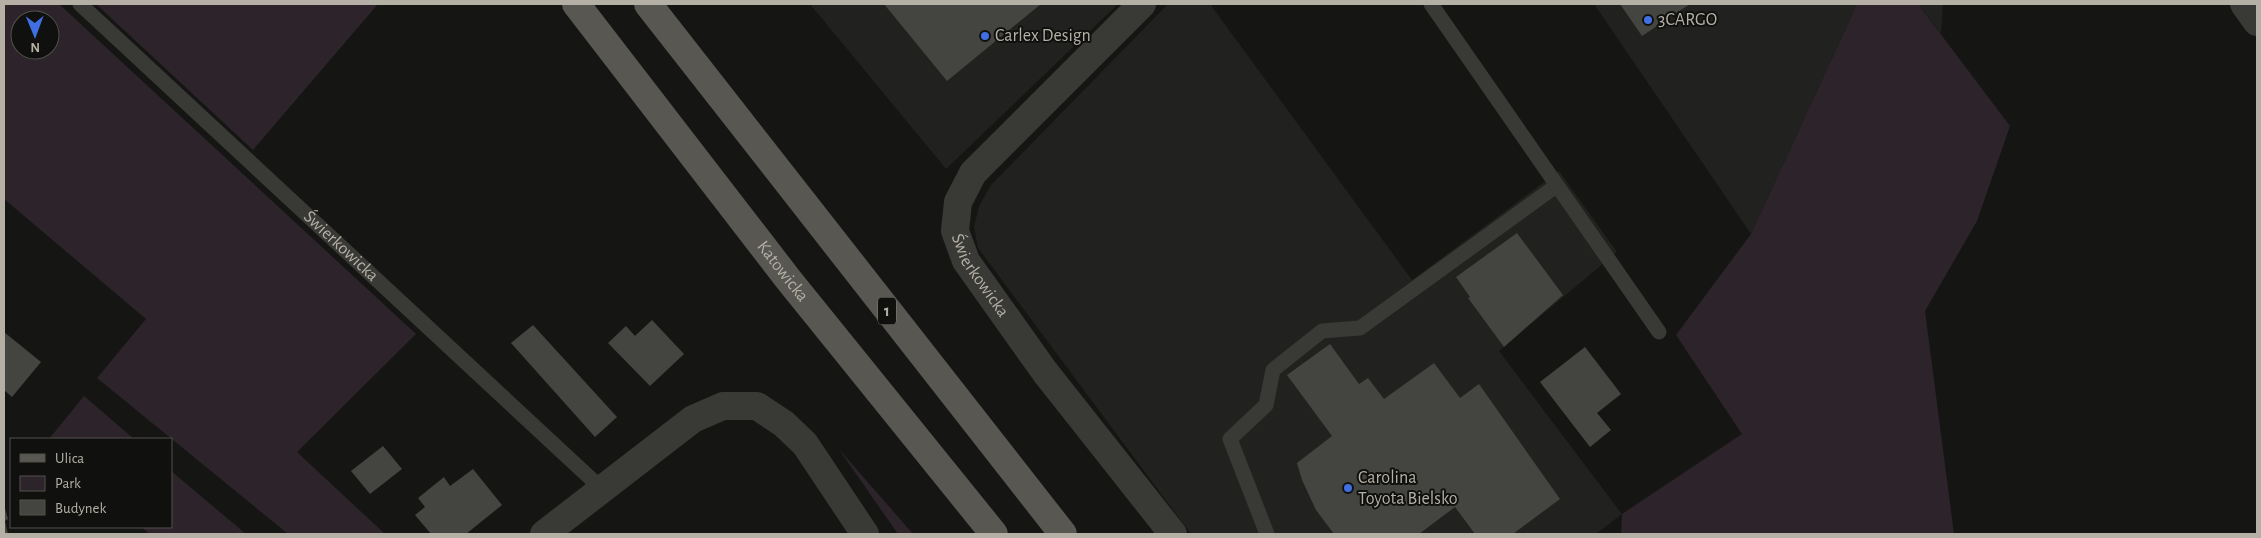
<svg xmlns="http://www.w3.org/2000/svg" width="2261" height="538" font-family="'Alegreya Sans',sans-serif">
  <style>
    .built { fill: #21211f }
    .green { fill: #2c242a; fill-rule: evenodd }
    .building { fill: #444440 }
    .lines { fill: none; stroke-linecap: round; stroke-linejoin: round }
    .service { stroke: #393935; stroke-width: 15 }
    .minor { stroke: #393935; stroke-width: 28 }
    .primary { stroke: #585751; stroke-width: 28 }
    .poi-dot { fill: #3f6fe1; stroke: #10100e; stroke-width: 2 }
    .labels { text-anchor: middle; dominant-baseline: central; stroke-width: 4; stroke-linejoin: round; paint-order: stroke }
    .shield { fill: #10100e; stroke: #838078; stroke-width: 1 }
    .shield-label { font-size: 16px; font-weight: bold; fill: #b4b0a6 }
    .poi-label { font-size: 18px; fill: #b4b0a6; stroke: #10100e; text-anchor: start }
    .street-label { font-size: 18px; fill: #b4b0a6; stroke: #10100e }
  </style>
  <rect width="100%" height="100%" fill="#151513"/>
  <g class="built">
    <polygon points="810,4 1118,4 946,169"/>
    <polygon points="1168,4 1210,4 1412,280 1559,171 1617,252 1499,351 1622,514 1596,534 1191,534 978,248 974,227 979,206 991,185"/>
    <polygon points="1594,4 1857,4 1751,234"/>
    <polygon points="1918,4 1943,4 1941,34"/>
  </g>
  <g class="green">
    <path d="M4,4H59L416,334L297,452L385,534H288L97,378L146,319L4,199ZM20,20H50V50H20Z"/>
    <polygon points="96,4 378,4 253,150"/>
    <polygon points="1857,4 1918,4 2010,126 1977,221 1925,311 1954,534 1621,534 1622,514 1742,434 1676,335 1751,234"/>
    <polygon points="84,396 134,439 49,439"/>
    <polygon points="838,448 913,534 898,534"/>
    <polygon points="171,471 246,534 150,534 141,527 171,527"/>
  </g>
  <g class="building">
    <polygon points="884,4 1041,4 947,81"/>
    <polygon points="1620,4 1690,4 1642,36"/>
    <polygon points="1517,233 1563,295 1504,347 1468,298 1470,297 1456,277"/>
    <polygon points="652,320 684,354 650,386 608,343 626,326 635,336"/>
    <polygon points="533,325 617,417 595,437 511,343"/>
    <polygon points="4,332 41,362 12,397 4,390"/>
    <polygon points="1330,344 1359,384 1368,378 1384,399 1434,363 1460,398 1479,384 1560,499 1513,534 1475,534 1455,507 1419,534 1334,534 1316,510 1302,480 1297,463 1332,436 1287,375"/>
    <polygon points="1585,347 1621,394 1597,413 1611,430 1590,447 1540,382"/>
    <polygon points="383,446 402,469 370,494 351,471"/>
    <polygon points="473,469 502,505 466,534 431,534 415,515 425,507 418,498 444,477 450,486"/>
    <polygon points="4,505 8,519 5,521 8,534 4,534"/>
  </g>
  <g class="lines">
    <g class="service">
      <path id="s1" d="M80,4L602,489"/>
      <polyline points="1431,4 1659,332"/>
      <polyline points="1267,534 1230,439 1266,405 1273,370 1322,331 1360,328 1556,186"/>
    </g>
    <g class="minor">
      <path id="s2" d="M1142,4L973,173L958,202L955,231L966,261L1045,372L1173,534"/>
      <polyline points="2244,4 2257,22"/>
      <polyline points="544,534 693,419 723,406 757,406 784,424 805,444 865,534"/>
    </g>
    <g class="primary">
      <path id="s3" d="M576,4L788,279L994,534"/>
      <polyline points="648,4 1063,534"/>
    </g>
  </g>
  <g class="poi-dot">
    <circle cx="1648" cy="20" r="5"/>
    <circle cx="985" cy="36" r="5"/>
    <circle cx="1348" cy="488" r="5"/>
  </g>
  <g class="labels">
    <rect class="shield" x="878" y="297.5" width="18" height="27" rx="4"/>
    <g class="shield-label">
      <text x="887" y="311">1</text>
    </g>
    <g class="poi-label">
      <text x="1658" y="20">3CARGO</text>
      <text x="995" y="36">Carlex Design</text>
      <text x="1358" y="478">Carolina<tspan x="1358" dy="21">Toyota Bielsko</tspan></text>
    </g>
    <g class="street-label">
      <text stroke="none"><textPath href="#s1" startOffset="356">Świerkowicka</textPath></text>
      <text stroke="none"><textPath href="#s3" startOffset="338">Katowicka</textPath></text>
      <text stroke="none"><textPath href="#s2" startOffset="352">Świerkowicka</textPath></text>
    </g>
  </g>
  <rect width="2261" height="538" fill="none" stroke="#b4b0a6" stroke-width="10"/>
  <rect x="10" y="438" width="162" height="90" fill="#10100e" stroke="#52504b"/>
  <rect x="20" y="454" width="25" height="8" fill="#585751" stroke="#52504b"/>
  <text x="55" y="463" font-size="15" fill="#b4b0a6">Ulica</text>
  <rect x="20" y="476" width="25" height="15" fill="#2c242a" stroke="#52504b"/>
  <text x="55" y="488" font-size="15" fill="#b4b0a6">Park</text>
  <rect x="20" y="500" width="25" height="15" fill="#444440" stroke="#52504b"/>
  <text x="55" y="513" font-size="15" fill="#b4b0a6">Budynek</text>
  <g transform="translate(35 35) rotate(179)"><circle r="24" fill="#10100e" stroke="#52504b"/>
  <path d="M0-4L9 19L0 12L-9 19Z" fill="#3f6fe1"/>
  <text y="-8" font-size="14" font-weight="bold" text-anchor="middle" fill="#b4b0a6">N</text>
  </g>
</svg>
